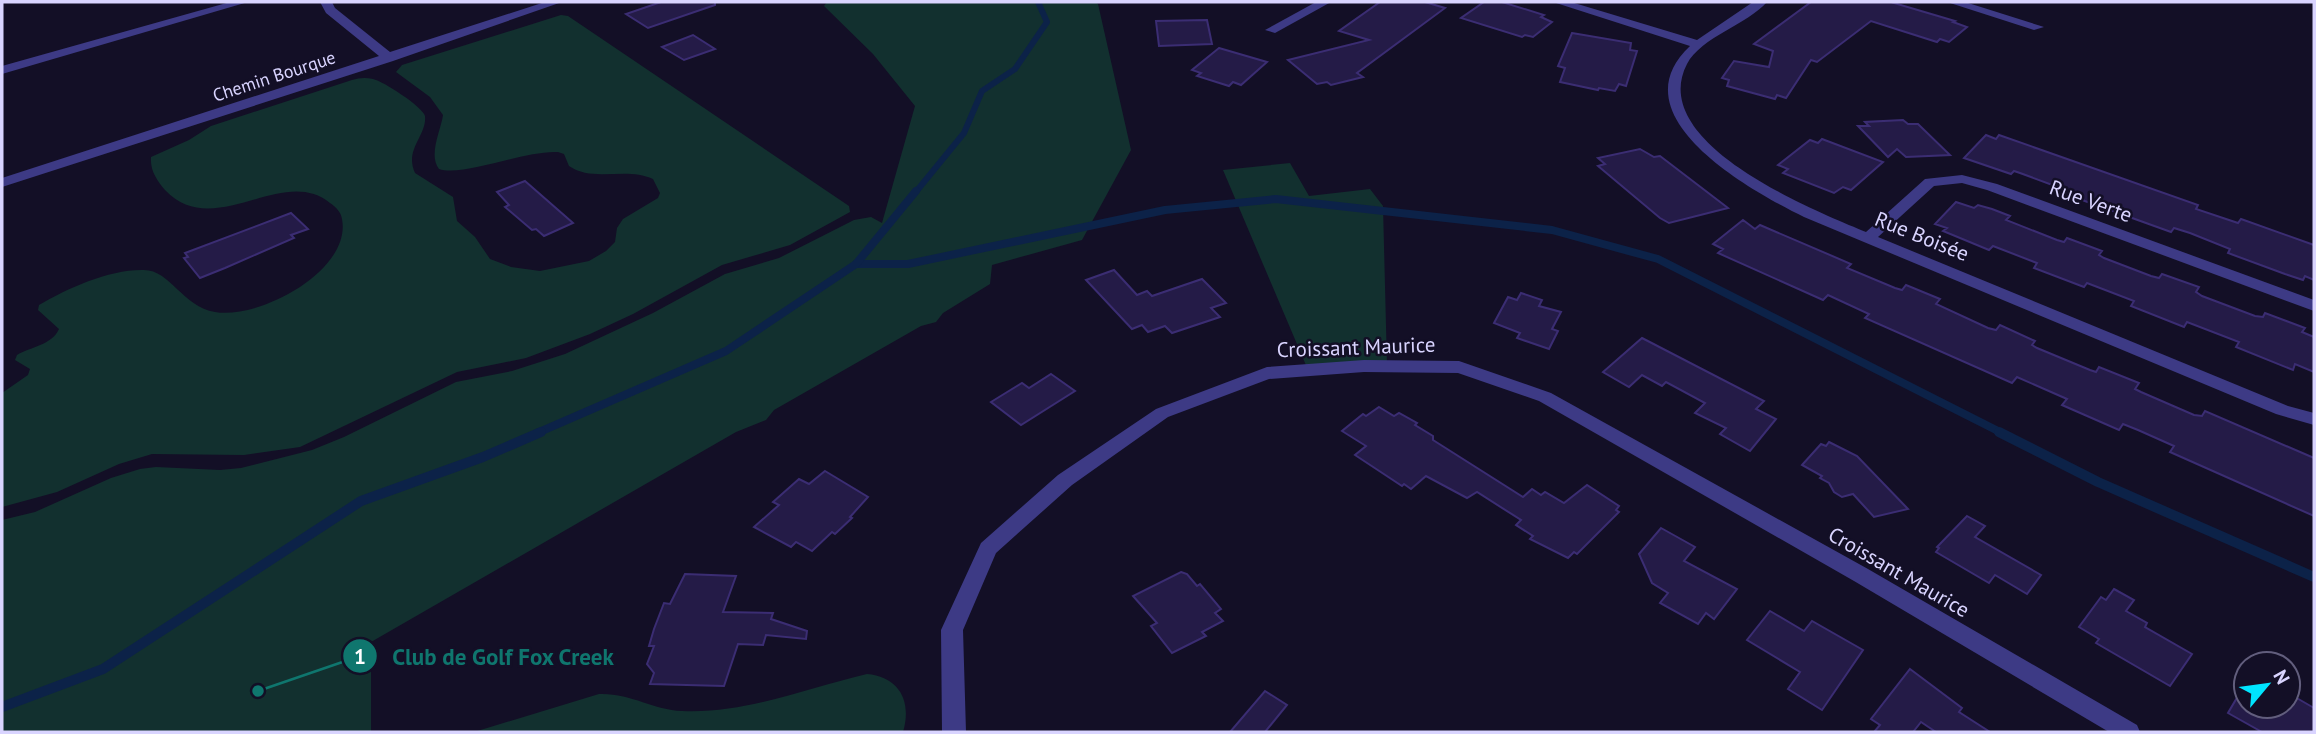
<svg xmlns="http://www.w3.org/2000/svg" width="2316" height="734" font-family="'PT Sans',sans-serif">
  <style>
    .green { fill: #12302f }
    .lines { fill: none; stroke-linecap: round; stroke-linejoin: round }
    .stream-far2 { stroke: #0c2248; stroke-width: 6 }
    .stream-far1 { stroke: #0c2248; stroke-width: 8 }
    .stream { stroke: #0c2248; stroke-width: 10 }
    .building { fill: #241b47; stroke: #3b2d73; stroke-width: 2 }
    .minor { fill: #3d3a85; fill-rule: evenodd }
    .labels { text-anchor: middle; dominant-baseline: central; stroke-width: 5; stroke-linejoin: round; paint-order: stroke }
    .far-street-label { font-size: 18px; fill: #d9d4ff; stroke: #130f26 }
    .street-label { font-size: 21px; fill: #d9d4ff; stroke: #130f26 }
    .leader { fill: none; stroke: #0f766e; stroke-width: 2.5 }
    .callout-dot { fill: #0f766e; stroke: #130f26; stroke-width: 2.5 }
    .mark-label { font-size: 21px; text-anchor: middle; font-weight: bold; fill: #fff }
    .callout-label { font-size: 23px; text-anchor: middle; font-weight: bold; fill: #0f766e; stroke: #130f26; stroke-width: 5; stroke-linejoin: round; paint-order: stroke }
  </style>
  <rect width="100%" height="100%" fill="#130f26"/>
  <g class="green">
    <polygon points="827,2 1095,2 1098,4 1131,150 1082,240 992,265 990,284 943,313 936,322 921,326 774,410 766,420 736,432 371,642 371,732 2,732 2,520 35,512 111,478 140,469 156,467 220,470 241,468 312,450 344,437 456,382 512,371 565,354 653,313 725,274 779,258 854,220 871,217 882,223 915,106 873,54 824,6"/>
    <path d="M561,15L568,16L849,206L850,212L790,245L722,265L633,314L590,334L526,358L457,372L300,447L244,455L152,454L119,464L57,492L2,507V393L28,375L30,369L15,360L17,355C30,347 52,345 59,329L38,310L39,305C68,288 110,269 144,270C170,270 183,307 215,312C258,320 352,271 342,219C341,212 336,207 330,203C282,164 214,242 165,190C157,180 150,171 151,157L189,140L211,126L352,80C359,78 365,77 373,79C383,81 423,107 425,116C427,136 404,149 415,173L453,197L457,221L475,237L490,259L511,267L540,271L589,261L606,251L615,242L617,228L623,219L658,198L660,193L653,179C626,166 594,183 569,166L564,154L558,152C525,150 464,177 439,169C428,155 441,130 443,115L430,97L396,72L402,65Z"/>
    <polygon points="1290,163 1309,196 1370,189 1383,206 1387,366 1308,370 1223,170"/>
    <path d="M867,674C900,677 912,702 903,732H474L599,694C631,693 653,710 682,711C745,714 807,688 867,674Z"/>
  </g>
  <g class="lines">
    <polyline class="stream-far2" points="915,193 964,133 982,91 1015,69 1047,22 1038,2"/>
    <g class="stream-far1">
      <polyline points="856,264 908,264 1165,210 1276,199 1552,230 1658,259 2002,433"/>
      <polyline points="537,433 726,351 856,264 916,191"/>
    </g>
    <g class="stream">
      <polyline points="1999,432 2098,482 2314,577"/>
      <polyline points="2,707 103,669 361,501 483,457 541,432"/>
    </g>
  </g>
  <g class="building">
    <polygon points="661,2 715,2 715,5 648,28 626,14"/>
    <polygon points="1380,2 1425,2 1445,8 1357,73 1363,77 1331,85 1327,82 1317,84 1288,60 1369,40 1339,31"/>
    <polygon points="1484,2 1502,2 1544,15 1541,17 1552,22 1533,37 1525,35 1522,37 1461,18"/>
    <polygon points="1811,2 1896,2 1894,3 1955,21 1953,22 1967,27 1949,42 1940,39 1937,42 1871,21 1817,62 1811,60 1786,98 1777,95 1775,99 1727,86 1729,80 1722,78 1734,61 1769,67 1773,51 1754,44"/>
    <polygon points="1207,20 1212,44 1159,46 1156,21"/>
    <polygon points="1572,33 1631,43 1630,50 1637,51 1626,86 1619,84 1615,91 1599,88 1598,90 1560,82 1565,68 1558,66"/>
    <polygon points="693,35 715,49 684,60 662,47"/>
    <polygon points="1219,48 1267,62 1241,85 1233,82 1229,86 1197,76 1201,73 1192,70"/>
    <polygon points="1903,120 1908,124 1918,124 1950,155 1906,157 1897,149 1888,157 1858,126 1869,126 1865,122"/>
    <polygon points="1986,135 1996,139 1999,135 2198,205 2196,209 2238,223 2241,219 2314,245 2314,280 2305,276 2303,280 2285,274 2228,253 2230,249 2190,233 2174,228 2171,232 2071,196 2074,193 2020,173 2014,171 2011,174 1964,158"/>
    <polygon points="1822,139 1883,162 1851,190 1843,187 1834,193 1783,173 1788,169 1778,165 1810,140 1818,143"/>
    <polygon points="1640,149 1654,157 1660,156 1728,208 1669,223 1660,218 1598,166 1605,164 1598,158"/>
    <polygon points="525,181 573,223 544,236 536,229 532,230 505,207 509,205 497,192"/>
    <polygon points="1956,202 1974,208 1978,205 1992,209 2010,216 2006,220 2057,240 2064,242 2067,238 2102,251 2099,255 2104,258 2151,276 2159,278 2162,274 2199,287 2196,292 2202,296 2255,316 2263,317 2265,313 2305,328 2302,332 2314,337 2314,372 2295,364 2293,370 2236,347 2239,342 2187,322 2184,327 2131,306 2134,301 2087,283 2084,287 2034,268 2037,263 1993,246 1989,250 1943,231 1947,228 1935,224"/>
    <polygon points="291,213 308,229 291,235 294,238 225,268 200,278 184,258 188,257 185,253"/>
    <polygon points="1743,220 1755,229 1760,225 1851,264 1847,268 1895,288 1902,290 1906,285 1940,299 1936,304 1988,328 1996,330 2000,325 2035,341 2032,345 2037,348 2090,370 2096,372 2099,367 2139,383 2135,389 2141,392 2194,415 2202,416 2205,411 2314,458 2314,516 2170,452 2174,446 2138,430 2123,424 2119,430 2062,405 2067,399 2017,377 2012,383 1865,318 1869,314 1828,295 1823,300 1718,253 1723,249 1713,244"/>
    <polygon points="1114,270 1137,295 1147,291 1152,296 1202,279 1226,303 1211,308 1220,317 1172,333 1165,326 1148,332 1142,325 1132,329 1086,280"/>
    <polygon points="1521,293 1542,300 1539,306 1561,312 1552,329 1558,331 1549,349 1517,338 1520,333 1494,323 1508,297 1517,300"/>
    <polygon points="1642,338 1764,401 1756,409 1776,419 1750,451 1720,434 1726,428 1695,413 1705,403 1666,382 1662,386 1642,375 1629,387 1603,372"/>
    <polygon points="1051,374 1075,391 1021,425 991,402 1022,383 1029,388"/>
    <polygon points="1379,407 1394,416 1399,413 1417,423 1415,425 1433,436 1433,440 1523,497 1532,489 1541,495 1545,492 1564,503 1587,485 1619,506 1616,510 1619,512 1577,554 1574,552 1568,558 1530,539 1533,536 1516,525 1521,520 1477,492 1467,498 1426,476 1411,489 1404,484 1402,486 1355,455 1366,446 1342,431 1363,414 1366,416"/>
    <polygon points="1829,442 1857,456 1908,509 1874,517 1853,494 1842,497 1834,492 1829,483 1820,478 1822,476 1802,465 1821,444 1826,446"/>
    <polygon points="825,471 868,497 850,517 852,518 835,534 832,532 812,551 796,542 791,547 754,527 779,505 773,502 799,479 809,484"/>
    <polygon points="1967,516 1985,526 1975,537 2041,575 2027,594 1995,575 1989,583 1936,552 1939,548 1937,547"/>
    <polygon points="1661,528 1695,547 1684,561 1737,589 1714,619 1706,613 1698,624 1660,603 1668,593 1652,583 1639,554"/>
    <polygon points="1181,572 1187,574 1197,586 1200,584 1221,609 1215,613 1223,621 1202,632 1206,636 1172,653 1151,626 1157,623 1133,596"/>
    <polygon points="685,574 736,576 723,612 773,613 771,619 807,631 806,639 766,635 763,645 738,644 724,686 650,684 654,673 647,664 654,646 649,646 654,629 664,603 670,604"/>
    <polygon points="2114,589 2134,600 2126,611 2147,623 2145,627 2192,654 2170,686 2096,643 2099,639 2079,627 2101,597 2106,600"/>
    <polygon points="1770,611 1804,631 1812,621 1863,650 1822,710 1788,689 1800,672 1747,640"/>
    <polygon points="1910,669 1962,708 1959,712 1990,732 1936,732 1921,722 1913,732 1874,732 1880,725 1871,719"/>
    <polygon points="1265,691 1287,705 1265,732 1230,732"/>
    <polygon points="2288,693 2314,708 2314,732 2262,732 2228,713 2238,696 2246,701 2246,706 2288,706"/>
  </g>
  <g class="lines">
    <g class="minor">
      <polygon points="230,2 248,2 2,74 2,66"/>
      <polygon points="320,2 332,2 335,8 390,52 545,2 562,2 393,61 2,187 2,178 379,56 326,13"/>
      <polygon points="1316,2 1331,2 1275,33 1265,30"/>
      <path d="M1553,2H1571L1697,40L1753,2H1767C1748,24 1701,37 1687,64C1646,143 1813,210 1866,232L1925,179L1962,175L1997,184L2314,300V311L1987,190L1962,183L1934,186L1878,237L2288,406L2314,413V425L2276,414L1804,217C1751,191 1615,116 1690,46Z"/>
      <polygon points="1947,2 1965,2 2044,27 2034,30"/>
      <polygon points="1364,360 1459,361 1551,393 1868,569 2137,725 2140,732 2109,732 1854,581 1539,401 1458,373 1364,372 1269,379 1168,417 1072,485 996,553 963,630 966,732 942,732 941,630 981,543 1058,475 1156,409 1267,367"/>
    </g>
  </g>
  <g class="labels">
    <g class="far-street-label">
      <text transform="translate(274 76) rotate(-18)">Chemin Bourque</text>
    </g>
    <g class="street-label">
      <text transform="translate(2091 201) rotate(20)">Rue Verte</text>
      <text transform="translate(1922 236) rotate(22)">Rue Boisée</text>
      <text transform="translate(1356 347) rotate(-2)">Croissant Maurice</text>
      <text transform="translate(1899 572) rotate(30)">Croissant Maurice</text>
    </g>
  </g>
  <path class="leader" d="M258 691L360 656"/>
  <g class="callout-dot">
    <circle cx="258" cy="691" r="7"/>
    <circle cx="360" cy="656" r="18"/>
  </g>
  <g class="mark-label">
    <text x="360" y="664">1</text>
  </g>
  <g class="callout-label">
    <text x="503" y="665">Club de Golf Fox Creek</text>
  </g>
  <rect width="2316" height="734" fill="none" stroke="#d9d4ff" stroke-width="7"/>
  <g transform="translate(2267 685) rotate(61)"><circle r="33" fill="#130f26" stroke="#625e7d" stroke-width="2"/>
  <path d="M0-5L12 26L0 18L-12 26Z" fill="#00e5ff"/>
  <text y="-10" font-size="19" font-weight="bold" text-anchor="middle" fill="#d9d4ff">N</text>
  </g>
</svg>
